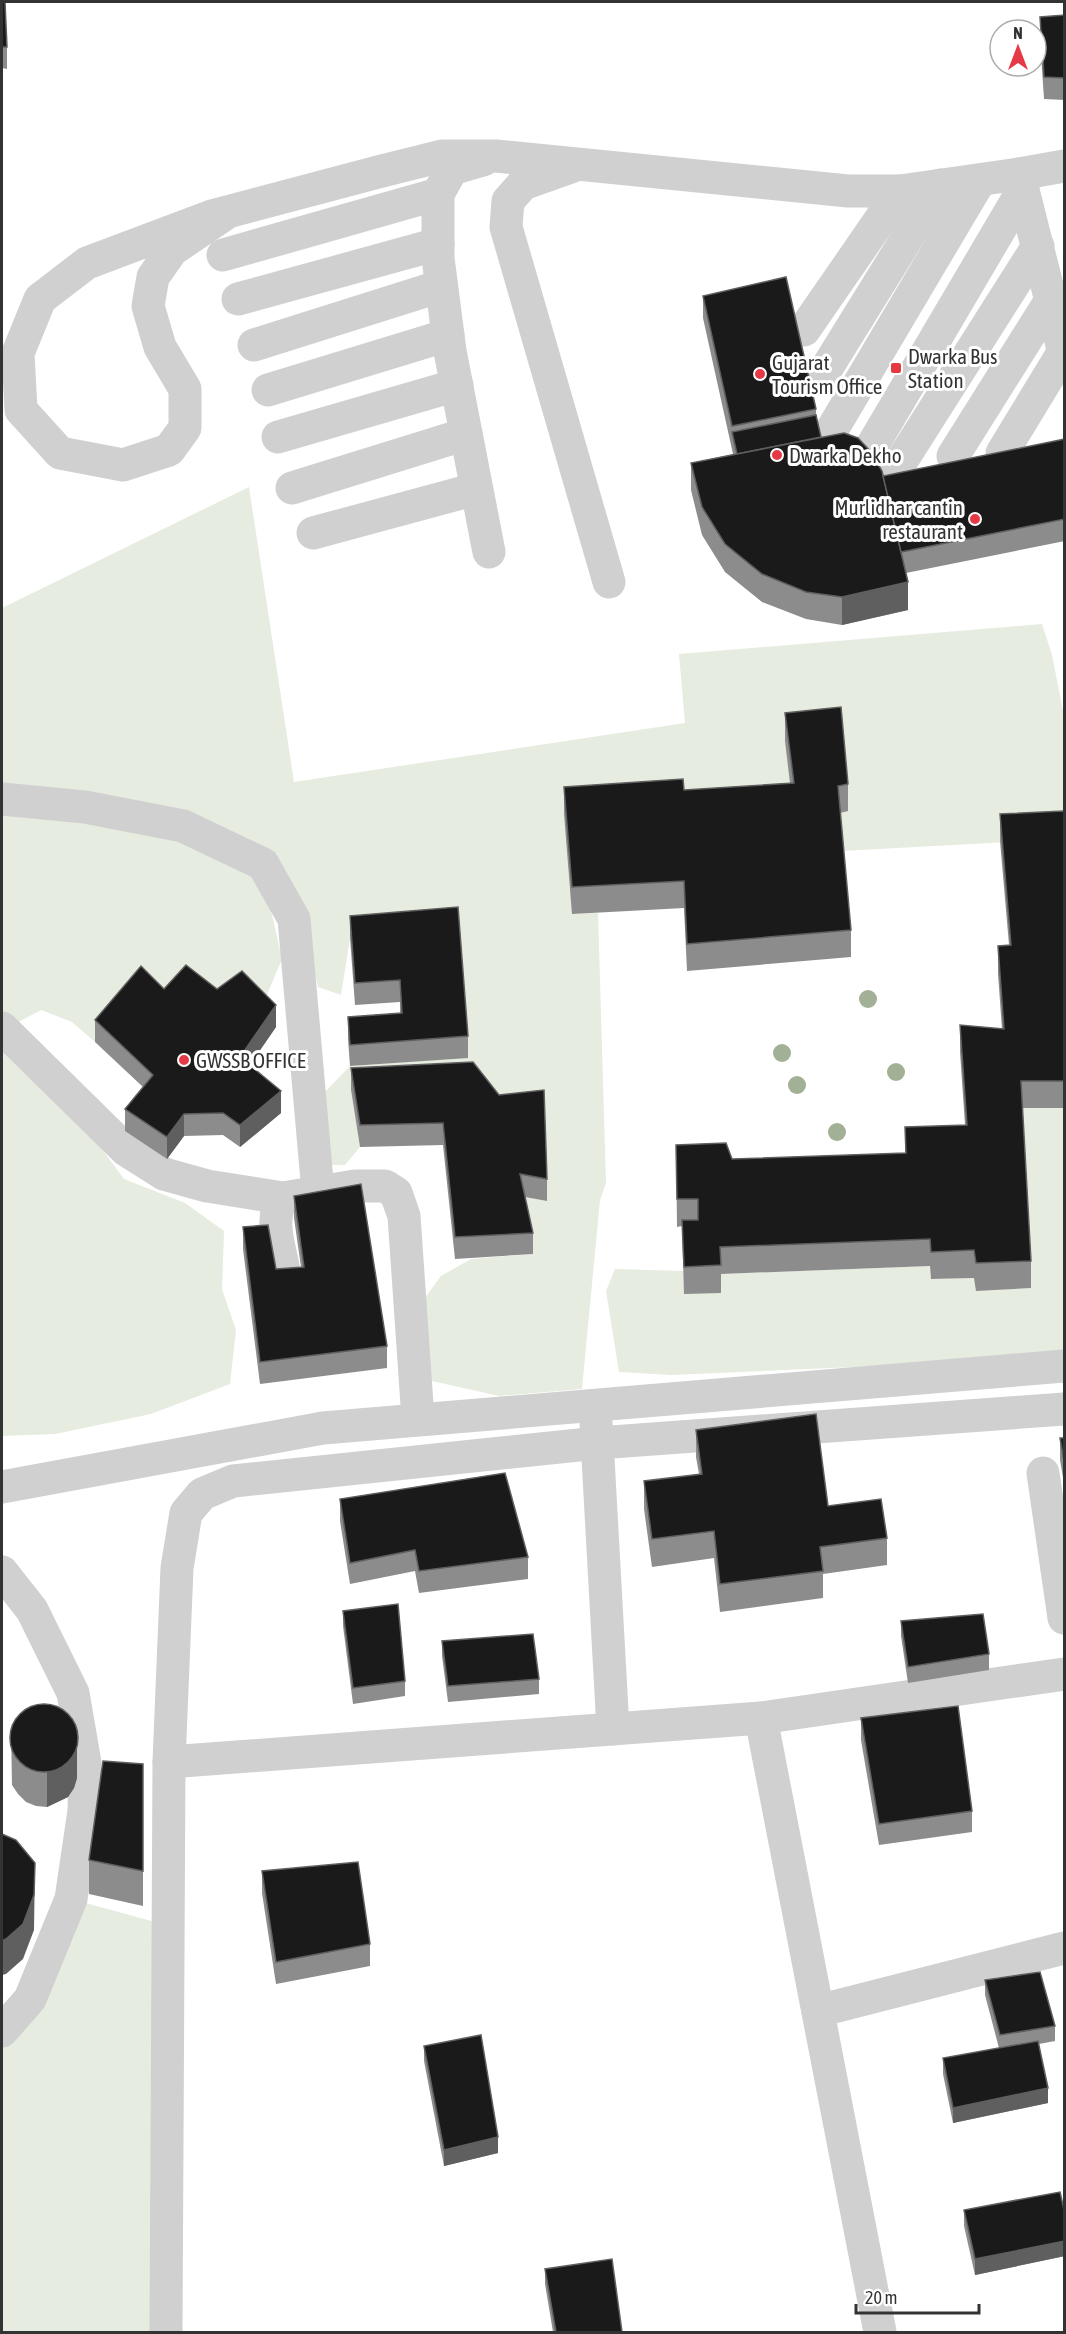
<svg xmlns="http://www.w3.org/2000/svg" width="1066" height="2334" font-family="'Asap Condensed',sans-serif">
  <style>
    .green { fill: #e6ecdf }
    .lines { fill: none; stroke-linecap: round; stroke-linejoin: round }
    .minor { stroke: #d0d0d0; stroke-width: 33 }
    .tree { fill: #a2b095 }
    .wall { fill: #8c8c8c }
    .shaded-wall { fill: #5f5f5f }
    .building { fill: #1a1a1a; stroke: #5f5f5f; stroke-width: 1.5 }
    .poi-dot { fill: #e63946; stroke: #fff; stroke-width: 2 }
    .labels { text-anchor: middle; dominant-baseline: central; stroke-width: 6; stroke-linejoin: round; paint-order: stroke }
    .poi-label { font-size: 21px; fill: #333; stroke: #fff; text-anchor: start }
  </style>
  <rect width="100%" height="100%" fill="#fff"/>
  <g class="green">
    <polygon points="249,487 294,782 685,723 679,654 1042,624 1052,655 1064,716 1064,839 841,851 838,813 848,811 794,810 571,914 598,913 606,1183 600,1200 582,1389 499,1396 423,1379 419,1306 441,1276 471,1259 533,1254 520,1196 547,1201 351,1091 360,1147 345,1165 328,1165 322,1095 350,1066 468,1057 350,938 341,995 318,987 307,938 270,906 282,959 266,997 164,1010 141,988 95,1042 72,1022 41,1010 11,1026 124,1179 185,1203 224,1231 222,1289 236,1330 230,1384 151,1414 55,1434 2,1436 2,608"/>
    <polygon points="1021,1108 1064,1108 1064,1351 923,1364 672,1375 619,1372 606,1291 615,1269 683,1271 720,1274 930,1266 931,1279 974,1278"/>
    <polygon points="71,1899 155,1922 152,2332 2,2332 2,2031"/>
  </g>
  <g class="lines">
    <g class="minor">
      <polyline points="483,160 452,169 438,194 438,258 450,351 489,552"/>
      <polyline points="571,167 523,184 508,201 506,227 609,582"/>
      <polyline points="1019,174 1064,166"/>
      <polyline points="228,212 172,250 153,277 148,306 160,347 185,389 185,428 169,450 123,465 60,453 21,410 18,353 40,299 87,263 212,216 378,172 442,156 496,156 848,191 900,191 1019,174 1064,353"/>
      <polyline points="223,255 438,194"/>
      <polyline points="238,299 438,244"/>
      <polyline points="804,330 900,191"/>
      <polyline points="254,345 441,286"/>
      <polyline points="823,374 940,185"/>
      <polyline points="268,390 448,335"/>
      <polyline points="833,428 980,180"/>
      <polyline points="278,437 457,385"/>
      <polyline points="868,453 1023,190"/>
      <polyline points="1002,453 1064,351"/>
      <polyline points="953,456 1051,300"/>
      <polyline points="894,473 1038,246"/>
      <polyline points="292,488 466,434"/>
      <polyline points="313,533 476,489"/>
      <polyline points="2,799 85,807 183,826 263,864 294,919 318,1192"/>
      <polyline points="2,1028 126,1150 164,1174 207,1186 283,1198"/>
      <path d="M283,1266C279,1244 269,1218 283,1198L355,1186H385L396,1193L404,1216L418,1419"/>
      <polyline points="596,1422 613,1729"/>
      <polyline points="1043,1473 1064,1618"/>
      <polyline points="2,1487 323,1428 1064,1366"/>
      <polyline points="2,1572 32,1610 73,1693 85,1763 84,1811 71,1899 30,1999 2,2031"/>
      <polyline points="761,1718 1064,1674"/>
      <polyline points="169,1762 761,1718 880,2332"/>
      <polyline points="818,2011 1064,1948"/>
      <polyline points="166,2332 169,1762 177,1568 186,1513 202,1494 233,1481 598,1443 1064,1409"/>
    </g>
  </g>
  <g class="tree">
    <circle cx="868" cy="999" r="9"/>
    <circle cx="782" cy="1053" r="9"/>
    <circle cx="896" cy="1072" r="9"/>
    <circle cx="797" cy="1085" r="9"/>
    <circle cx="837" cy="1132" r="9"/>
  </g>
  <g class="wall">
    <polygon points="2,2 7,47 7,69 2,68"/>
    <polygon points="1065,15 1065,100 1044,99 1040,39 1040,17"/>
    <polygon points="703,296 816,409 816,415 821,437 883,476 1065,439 1065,541 906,573 908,610 842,625 806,619 762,602 725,572 702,535 691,490 691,463 733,454 703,318"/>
    <polygon points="785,713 848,784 848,811 840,813 851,930 851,957 687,971 684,908 572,914 564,814 564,787 684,790 790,783 785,741"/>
    <polygon points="1000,814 1065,821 1065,1108 1022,1108 1031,1261 1031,1288 976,1291 974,1278 931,1279 930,1266 721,1274 721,1293 684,1294 682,1226 677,1227 676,1145 732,1159 905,1153 905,1127 965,1125 960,1052 960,1025 1002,1029 998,974 998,946 1009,945 1000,841"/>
    <polygon points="350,916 468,1036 468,1058 350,1066 348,1039 348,1017 400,1013 400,1002 355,1005 350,938"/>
    <polygon points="164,989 217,989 276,1027 250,1065 281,1113 240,1147 223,1135 184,1136 167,1159 125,1131 125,1109 143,1087 95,1042 95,1020"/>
    <polygon points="351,1068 547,1179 547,1201 525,1197 533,1233 533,1254 455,1259 443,1145 360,1147 351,1090"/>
    <polygon points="294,1196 387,1346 387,1368 260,1384 243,1249 243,1227 276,1269 301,1267 294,1218"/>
    <polygon points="696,1430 828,1506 887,1538 887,1565 823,1574 823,1598 720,1612 714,1558 652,1567 644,1509 644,1481 699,1474 696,1457"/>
    <polygon points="1060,1438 1065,1438 1065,1489 1060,1460"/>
    <polygon points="340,1499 528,1557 528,1579 419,1593 415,1571 350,1584 340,1521"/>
    <polygon points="343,1611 405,1681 405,1696 353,1704 343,1626"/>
    <polygon points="901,1621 989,1654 989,1670 908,1683 901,1636"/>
    <polygon points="442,1641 539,1679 539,1694 448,1702 442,1656"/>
    <polygon points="861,1718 972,1811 972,1832 879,1845 861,1740"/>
    <polygon points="11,1727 77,1778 74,1788 68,1797 47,1807 36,1806 26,1802 18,1794 12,1785"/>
    <polygon points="143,1764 143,1906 89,1894 89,1860"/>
    <polygon points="262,1871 370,1944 370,1966 276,1984 262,1893"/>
    <polygon points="985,1980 1055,2026 1055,2041 1039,2044 1048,2103 953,2123 943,2074 943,2058 999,2048 985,1995"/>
    <polygon points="424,2046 498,2153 444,2166 424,2061"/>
    <polygon points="964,2210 1065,2214 1065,2256 975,2275 964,2226"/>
    <polygon points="545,2269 622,2332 553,2332 545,2284"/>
  </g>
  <g class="shaded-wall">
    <polygon points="908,582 908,610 842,625 842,597"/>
    <polygon points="276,1005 276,1027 240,1079 240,1057"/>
    <polygon points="281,1091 281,1113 240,1147 240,1125"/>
    <polygon points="184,1114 184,1136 167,1159 167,1137"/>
    <polygon points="77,1743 77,1778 74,1788 68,1797 47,1807 47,1772"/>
    <polygon points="35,1863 34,1930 23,1959 6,1974 2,1975 2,1941"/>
    <polygon points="1048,2088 1048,2103 953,2123 953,2108"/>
    <polygon points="498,2137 498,2153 444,2166 444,2150"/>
    <polygon points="1065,2241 1065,2256 975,2275 975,2259"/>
  </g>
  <g class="building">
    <polygon points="2,2 5,2 7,47 2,47"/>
    <polygon points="1065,15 1065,78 1044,77 1040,17"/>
    <polygon points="786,277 816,409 732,426 703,296"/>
    <polygon points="816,415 821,437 737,454 732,432"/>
    <polygon points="844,433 858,438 871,452 882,471 908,582 842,597 806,592 762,574 725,544 702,507 691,463"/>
    <polygon points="1065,439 1065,519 901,552 883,476"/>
    <polygon points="841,707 848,784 838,786 851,930 687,944 684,881 572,887 564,787 683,779 684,790 794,783 785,713"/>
    <polygon points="1064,811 1065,1081 1021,1081 1031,1261 976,1263 974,1250 931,1252 930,1239 720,1247 721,1265 684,1267 682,1220 698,1220 698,1199 677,1199 676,1145 726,1143 732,1159 906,1153 905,1127 967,1125 960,1025 1004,1029 998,946 1011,945 1000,814"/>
    <polygon points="458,907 468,1036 350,1045 348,1017 402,1013 400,980 355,983 350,916"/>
    <polygon points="186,965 217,989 242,971 276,1005 240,1057 281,1091 240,1125 223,1113 184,1114 167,1137 125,1109 153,1075 95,1020 141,966 164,989"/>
    <polygon points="473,1062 499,1095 544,1090 547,1179 520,1174 533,1233 455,1237 443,1123 360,1125 351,1068"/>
    <polygon points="361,1184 387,1346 260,1362 243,1227 268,1225 276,1269 304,1267 294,1196"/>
    <polygon points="816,1414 828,1506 881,1499 887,1538 820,1547 823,1571 720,1584 714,1531 652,1539 644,1481 702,1474 696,1430"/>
    <polygon points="1060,1438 1065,1438 1065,1467"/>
    <polygon points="505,1473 528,1557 419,1571 415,1550 350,1563 340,1499"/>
    <polygon points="398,1604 405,1681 353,1688 343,1611"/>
    <polygon points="983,1614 989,1654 908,1667 901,1621"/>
    <polygon points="533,1634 539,1679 448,1686 442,1641"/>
    <circle cx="44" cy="1738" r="34"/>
    <polygon points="958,1706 972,1811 879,1824 861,1718"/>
    <polygon points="103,1761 143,1764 143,1871 89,1860"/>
    <polygon points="2,1834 16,1840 35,1863 34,1895 23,1924 6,1939 2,1941"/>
    <polygon points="358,1862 370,1944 276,1962 262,1871"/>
    <polygon points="1040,1972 1055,2026 1000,2035 985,1980"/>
    <polygon points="481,2035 498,2137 444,2150 424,2046"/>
    <polygon points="1038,2041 1048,2088 953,2108 943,2058"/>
    <polygon points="1060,2192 1065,2214 1065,2241 975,2259 964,2210"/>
    <polygon points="612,2259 622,2332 556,2332 545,2269"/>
  </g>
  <g class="poi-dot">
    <rect x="890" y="362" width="12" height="12" rx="3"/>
    <circle cx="760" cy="374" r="6"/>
    <circle cx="777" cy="455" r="6"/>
    <circle cx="975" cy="519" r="6"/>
    <circle cx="184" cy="1060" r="6"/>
  </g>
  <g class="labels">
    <g class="poi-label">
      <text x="908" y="356">Dwarka Bus<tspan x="908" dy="24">Station</tspan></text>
      <text x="772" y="362">Gujarat<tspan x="772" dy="24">Tourism Office</tspan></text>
      <text x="789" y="455">Dwarka Dekho</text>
      <text x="963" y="507" text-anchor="end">Murlidhar cantin<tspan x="963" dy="24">restaurant</tspan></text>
      <text x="196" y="1060">GWSSB OFFICE</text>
    </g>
  </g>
  <rect width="1066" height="2334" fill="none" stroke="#333333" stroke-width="6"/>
  <g transform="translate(1018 48)"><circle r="28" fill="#ffffff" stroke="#adadad" stroke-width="1.5"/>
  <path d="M0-4.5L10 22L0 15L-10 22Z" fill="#e63946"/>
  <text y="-9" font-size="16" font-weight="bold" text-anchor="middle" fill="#333333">N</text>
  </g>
  <path d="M856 2304v9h123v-9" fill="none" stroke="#333333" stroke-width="3"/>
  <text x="865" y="2304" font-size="18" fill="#333333" stroke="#ffffff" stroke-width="4.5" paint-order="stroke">20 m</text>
</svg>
